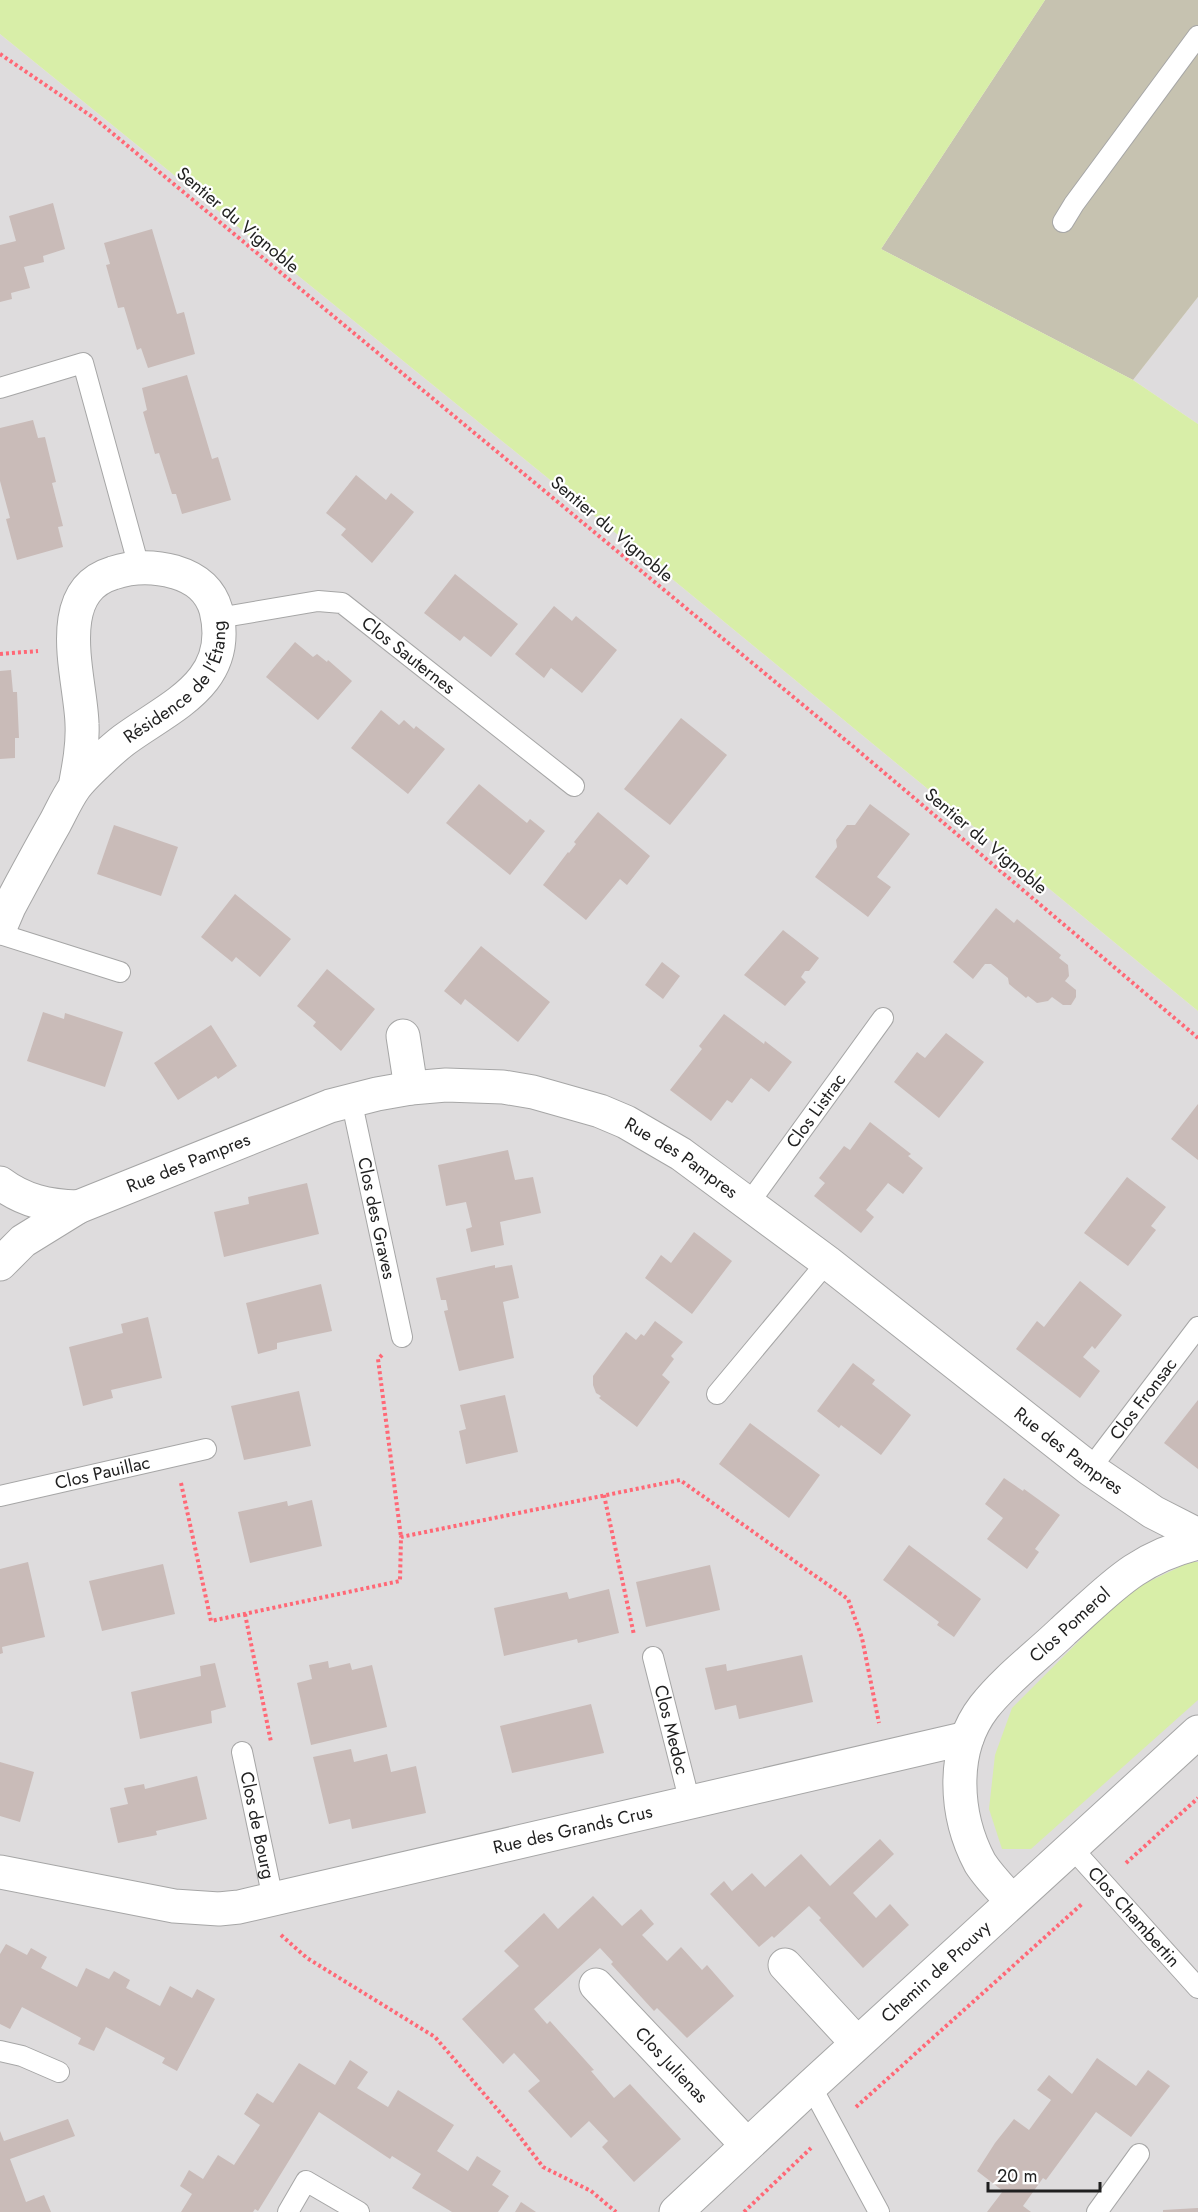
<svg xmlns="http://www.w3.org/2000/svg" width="1198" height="2212" font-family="Jost,sans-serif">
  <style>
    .residential { fill: #dedcdd }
    .construction { fill: #c6c2b0 }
    .grass { fill: #d8eea8 }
    .building { fill: #c9bbb8 }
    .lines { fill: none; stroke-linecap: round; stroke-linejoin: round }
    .lane-casing { stroke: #a6a6a6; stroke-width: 22 }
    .street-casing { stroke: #a6a6a6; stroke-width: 35 }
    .path { stroke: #ff6876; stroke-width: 4; stroke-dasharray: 3 3; stroke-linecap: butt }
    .lane { stroke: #fff; stroke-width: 20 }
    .street { stroke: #fff; stroke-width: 33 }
    .labels { text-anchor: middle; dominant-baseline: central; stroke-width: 4.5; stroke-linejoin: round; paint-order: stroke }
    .street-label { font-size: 18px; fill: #1f1f1f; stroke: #fff }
  </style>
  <rect width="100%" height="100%" fill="#f1ebe5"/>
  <g class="residential">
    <polygon points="0,34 660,569 1198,1011 1198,2212 0,2212"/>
    <polygon points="1198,297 1198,424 1133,380"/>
  </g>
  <polygon class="construction" points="1045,0 1198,0 1198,297 1133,380 881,249"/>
  <g class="grass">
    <polygon points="0,0 1045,0 881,249 1133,380 1198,424 1198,1011 660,569 0,34"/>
    <polygon points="1190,1562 1198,1562 1198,1700 1031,1849 1002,1849 989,1809 995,1755 1012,1708 1129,1591"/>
  </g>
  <g class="building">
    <polygon points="53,203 65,249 43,256 44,262 24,267 30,288 11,293 12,299 0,302 0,245 16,241 9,216"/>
    <polygon points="152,229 177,314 184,312 195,354 148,368 141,348 137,350 124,307 118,308 106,265 110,264 104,243"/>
    <polygon points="187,375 212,459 218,457 231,500 182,514 176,494 172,494 159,453 155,454 143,412 147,410 142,388"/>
    <polygon points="33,420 38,438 45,437 56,482 52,483 63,526 58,527 63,547 17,560 6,519 10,518 0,481 0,428"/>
    <polygon points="356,475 386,500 391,493 414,512 372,563 341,535 346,529 326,513"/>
    <polygon points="455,574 518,624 491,657 464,636 460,641 424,613"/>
    <polygon points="554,606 572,621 576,616 617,650 582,693 551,668 544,678 515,654"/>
    <polygon points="295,642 313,657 317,654 327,662 328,660 352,681 318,720 266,677"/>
    <polygon points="11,670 13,692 17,692 19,738 15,738 15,758 0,759 0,671"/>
    <polygon points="381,710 399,725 404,720 414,729 416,726 445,749 408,794 351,748"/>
    <polygon points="681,718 727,755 670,825 624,789"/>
    <polygon points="479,784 527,823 530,819 545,831 510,875 446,823"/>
    <polygon points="870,804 910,834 877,877 891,887 868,917 815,877 837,847 836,840 847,825 855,825"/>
    <polygon points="598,812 650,856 627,885 620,879 586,920 543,885 568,852 569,853 576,844 574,842"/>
    <polygon points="114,825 178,847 161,896 97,874"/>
    <polygon points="235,894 291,939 260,977 236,957 232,962 201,937"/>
    <polygon points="996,908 1014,923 1017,919 1061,955 1059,958 1068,965 1069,976 1065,981 1076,990 1076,997 1071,1005 1063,1005 1052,997 1048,1001 1037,1003 1028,996 1026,998 1009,984 1008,978 991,964 985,964 973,979 953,962"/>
    <polygon points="783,930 819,958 809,971 805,971 801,977 806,982 785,1006 744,975"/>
    <polygon points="481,946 550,1002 518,1042 465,999 461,1005 444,991"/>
    <polygon points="662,962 680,976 663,999 645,985"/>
    <polygon points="327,969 375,1009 341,1051 313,1026 316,1022 297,1006"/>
    <polygon points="43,1012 64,1019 65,1013 123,1032 105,1087 27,1061"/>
    <polygon points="724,1014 764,1044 765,1041 792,1062 769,1092 751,1078 732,1103 727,1100 711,1121 670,1090 702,1049 699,1046"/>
    <polygon points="211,1025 237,1066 218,1079 216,1076 178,1100 154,1063"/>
    <polygon points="946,1033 984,1062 939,1118 894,1082 917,1052 925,1058"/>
    <polygon points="1198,1104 1198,1160 1171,1139"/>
    <polygon points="870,1122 911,1154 908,1156 923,1168 903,1194 888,1183 866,1210 874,1217 861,1233 814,1196 825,1183 819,1178 844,1146 850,1150"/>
    <polygon points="508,1150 515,1180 533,1177 541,1213 500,1222 504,1245 471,1252 466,1229 472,1227 466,1202 446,1206 438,1165"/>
    <polygon points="1127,1177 1166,1207 1151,1226 1156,1230 1128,1266 1084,1233"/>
    <polygon points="307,1183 319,1234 224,1257 214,1212 249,1204 248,1197"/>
    <polygon points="694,1232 732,1261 692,1314 645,1278 661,1255 671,1263"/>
    <polygon points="495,1265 495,1268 512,1265 519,1298 503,1302 514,1358 459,1371 444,1311 448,1310 446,1300 441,1300 436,1278"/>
    <polygon points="1080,1281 1122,1315 1095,1349 1092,1346 1083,1357 1100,1371 1080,1398 1016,1349 1037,1321 1044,1327"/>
    <polygon points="321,1284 332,1331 277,1343 277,1349 258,1354 246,1303"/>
    <polygon points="148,1317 162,1378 111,1390 113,1398 83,1406 69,1347 123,1333 121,1324"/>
    <polygon points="655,1321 683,1342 671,1356 674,1359 662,1375 670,1382 637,1427 599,1398 601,1396 596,1393 593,1385 593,1376 626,1332 636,1340 641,1334 644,1336"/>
    <polygon points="853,1363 875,1380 872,1384 911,1415 881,1455 841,1425 839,1428 817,1411"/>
    <polygon points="299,1391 311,1446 244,1460 231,1406"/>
    <polygon points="505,1395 518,1452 466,1464 459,1431 466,1429 460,1405"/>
    <polygon points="1198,1400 1198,1469 1164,1443"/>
    <polygon points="750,1423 820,1475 789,1518 719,1464"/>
    <polygon points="1004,1478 1023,1491 1024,1489 1060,1515 1035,1549 1039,1552 1027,1569 987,1539 1003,1518 985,1504"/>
    <polygon points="312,1500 322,1546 250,1563 238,1512 287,1501 288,1506"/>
    <polygon points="909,1545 981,1599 954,1637 937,1625 939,1622 883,1580"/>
    <polygon points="28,1562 45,1637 2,1647 3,1653 0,1654 0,1569"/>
    <polygon points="163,1564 175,1614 102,1631 89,1581"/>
    <polygon points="710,1565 720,1610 646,1627 636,1582"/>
    <polygon points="609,1589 619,1633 578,1643 577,1639 504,1656 494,1608 567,1592 569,1599"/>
    <polygon points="802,1655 813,1702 739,1719 736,1705 715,1710 705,1668 726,1664 727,1671"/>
    <polygon points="328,1661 329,1668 350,1663 352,1670 372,1665 387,1727 311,1745 297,1683 312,1679 309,1665"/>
    <polygon points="215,1663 226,1707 211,1711 212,1723 140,1739 131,1692 201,1676 200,1666"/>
    <polygon points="591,1704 604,1753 512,1773 500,1726"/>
    <polygon points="351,1749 354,1762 387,1754 391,1772 416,1766 426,1813 352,1829 350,1819 329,1824 313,1757"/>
    <polygon points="0,1762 34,1772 20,1822 0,1816"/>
    <polygon points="197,1776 207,1819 156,1831 157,1835 118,1843 110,1808 128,1804 124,1788 144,1784 145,1789"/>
    <polygon points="880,1839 894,1854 853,1893 876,1918 890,1904 909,1925 863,1968 819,1920 821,1918 809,1906 774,1938 772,1936 759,1947 710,1894 724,1881 732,1891 752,1873 765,1887 801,1854 830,1886"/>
    <polygon points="593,1896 622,1926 641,1909 654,1924 642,1935 667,1961 681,1947 702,1970 707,1965 734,1996 687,2038 657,2008 654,2011 611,1964 613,1962 600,1948 534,2009 547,2024 550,2021 594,2070 591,2071 614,2098 630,2084 681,2139 634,2182 602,2147 608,2141 589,2121 571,2138 528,2091 540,2081 514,2053 503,2064 462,2019 519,1966 504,1951 544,1913 558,1929"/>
    <polygon points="6,1944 27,1955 31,1948 47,1957 41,1968 77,1987 86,1968 109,1979 114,1971 130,1980 126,1988 160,2006 170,1986 192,1998 197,1989 215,1999 177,2071 162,2063 165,2058 106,2027 94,2051 78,2044 81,2038 22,2007 10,2029 0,2024 0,1954"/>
    <polygon points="1097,2058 1136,2086 1148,2070 1170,2086 1131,2137 1096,2112 1046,2180 1043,2178 1023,2206 1031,2212 987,2212 1003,2191 977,2171 995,2143 1014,2119 1029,2130 1051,2100 1037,2090 1049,2075 1072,2094"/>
    <polygon points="350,2060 368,2072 357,2088 388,2107 398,2090 454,2125 437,2151 468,2171 477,2156 501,2171 492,2185 509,2196 498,2212 452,2212 412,2188 421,2174 392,2156 390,2159 319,2112 258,2211 255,2209 253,2212 181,2212 192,2194 180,2186 189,2170 203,2179 218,2155 234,2165 260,2125 244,2114 257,2093 273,2103 299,2063 335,2085"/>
    <polygon points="68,2119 75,2136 10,2159 26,2202 44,2195 51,2212 0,2212 0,2131 4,2141"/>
    <polygon points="521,2202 536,2212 515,2212"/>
    <polygon points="1198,2208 1198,2212 1163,2212 1163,2210"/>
  </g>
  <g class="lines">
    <g class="lane-casing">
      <g id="lane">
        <polyline points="1063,222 1074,204 1198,36"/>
        <polyline points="0,388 83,363 139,567"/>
        <path id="s1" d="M218,618L318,601L342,603L574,786"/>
        <polyline points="0,934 120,972"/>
        <path id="s2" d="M351,1099L402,1337"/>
        <path id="s3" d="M749,1203L883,1018"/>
        <polyline points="717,1394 827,1262"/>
        <path id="s4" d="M1090,1469L1198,1327"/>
        <path id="s5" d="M0,1496L206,1449"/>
        <path id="s6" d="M653,1657L690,1803"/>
        <path id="s7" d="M242,1752L273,1899"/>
        <path id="s8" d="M1071,1847L1198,1988"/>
        <polyline points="0,2051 22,2056 59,2072"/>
        <polyline points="811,2086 879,2212"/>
        <polyline points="288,2212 306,2181 359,2212"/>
        <polyline points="1097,2212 1139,2154"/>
      </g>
    </g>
    <g class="street-casing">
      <g id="street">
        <path id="s9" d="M0,928L9,907C24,879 39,851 55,823C61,812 67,798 75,787C83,776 112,749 124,740C170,706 234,683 216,610C210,589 195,578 175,572C153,566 134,566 113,573C50,592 81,679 82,724C83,745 79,766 75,787"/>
        <polyline points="403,1036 411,1088"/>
        <path d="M0,1183C24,1201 48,1206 78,1207"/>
        <path id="s10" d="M0,1264L23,1241L78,1207L330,1106L377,1094L411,1088L446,1085L503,1087L533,1092L600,1111L626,1122L681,1154L827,1262L1090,1469L1153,1512L1198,1535"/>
        <path id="s11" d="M0,1872L174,1906L219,1909L239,1907L967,1738"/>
        <path id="s12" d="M1012,1901C1001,1889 989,1877 980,1863C955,1816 950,1751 984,1707C1006,1679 1037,1656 1063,1631C1109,1590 1135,1558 1198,1543"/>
        <polyline points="785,1965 857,2043"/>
        <path id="s13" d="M596,1985L747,2145"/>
        <path id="s14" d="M676,2212L811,2086L1198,1732"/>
      </g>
    </g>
    <g class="path">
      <polyline points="0,54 94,118 855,748 1198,1038"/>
      <polyline points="0,654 38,651"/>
      <polyline points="382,1355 378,1359 401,1537"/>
      <polyline points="181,1483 211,1621 400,1581 401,1537 680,1480 848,1599 862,1638 879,1723"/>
      <polyline points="604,1495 634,1635"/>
      <polyline points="245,1614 271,1742"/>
      <polyline points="1126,1863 1198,1798"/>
      <polyline points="281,1935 307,1958 435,2037 510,2124 543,2167 591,2191 616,2212"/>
      <polyline points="856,2107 1083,1903"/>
      <polyline points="744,2212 811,2148"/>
    </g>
    <use href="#lane" class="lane"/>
    <use href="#street" class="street"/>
  </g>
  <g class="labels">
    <g class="street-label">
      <text transform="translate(238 220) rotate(40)">Sentier du Vignoble</text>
      <text transform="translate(612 529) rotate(40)">Sentier du Vignoble</text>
      <text stroke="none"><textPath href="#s1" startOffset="210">Clos Sauternes</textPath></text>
      <text stroke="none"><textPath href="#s9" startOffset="310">Résidence de l'Étang</textPath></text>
      <text transform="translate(986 841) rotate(40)">Sentier du Vignoble</text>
      <text stroke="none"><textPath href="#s3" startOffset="114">Clos Listrac</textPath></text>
      <text stroke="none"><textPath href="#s10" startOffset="738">Rue des Pampres</textPath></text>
      <text stroke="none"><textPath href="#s10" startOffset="216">Rue des Pampres</textPath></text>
      <text stroke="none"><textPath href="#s2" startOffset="122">Clos des Graves</textPath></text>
      <text stroke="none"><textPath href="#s4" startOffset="88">Clos Fronsac</textPath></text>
      <text stroke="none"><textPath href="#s10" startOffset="1224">Rue des Pampres</textPath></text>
      <text stroke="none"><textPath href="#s5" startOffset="105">Clos Pauillac</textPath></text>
      <text stroke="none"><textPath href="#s12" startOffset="333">Clos Pomerol</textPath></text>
      <text stroke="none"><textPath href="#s6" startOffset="75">Clos Medoc</textPath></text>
      <text stroke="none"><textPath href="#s7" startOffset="75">Clos de Bourg</textPath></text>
      <text stroke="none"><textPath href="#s11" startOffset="585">Rue des Grands Crus</textPath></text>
      <text stroke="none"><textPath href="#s8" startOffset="94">Clos Chambertin</textPath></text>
      <text stroke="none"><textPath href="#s14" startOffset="354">Chemin de Prouvy</textPath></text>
      <text stroke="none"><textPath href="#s13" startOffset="110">Clos Julienas</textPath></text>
    </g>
  </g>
  <path d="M988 2182v9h112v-9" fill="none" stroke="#1f1f1f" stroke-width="3"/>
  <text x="997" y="2182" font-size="18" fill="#1f1f1f" stroke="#ffffff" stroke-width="4.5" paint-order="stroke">20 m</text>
</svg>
